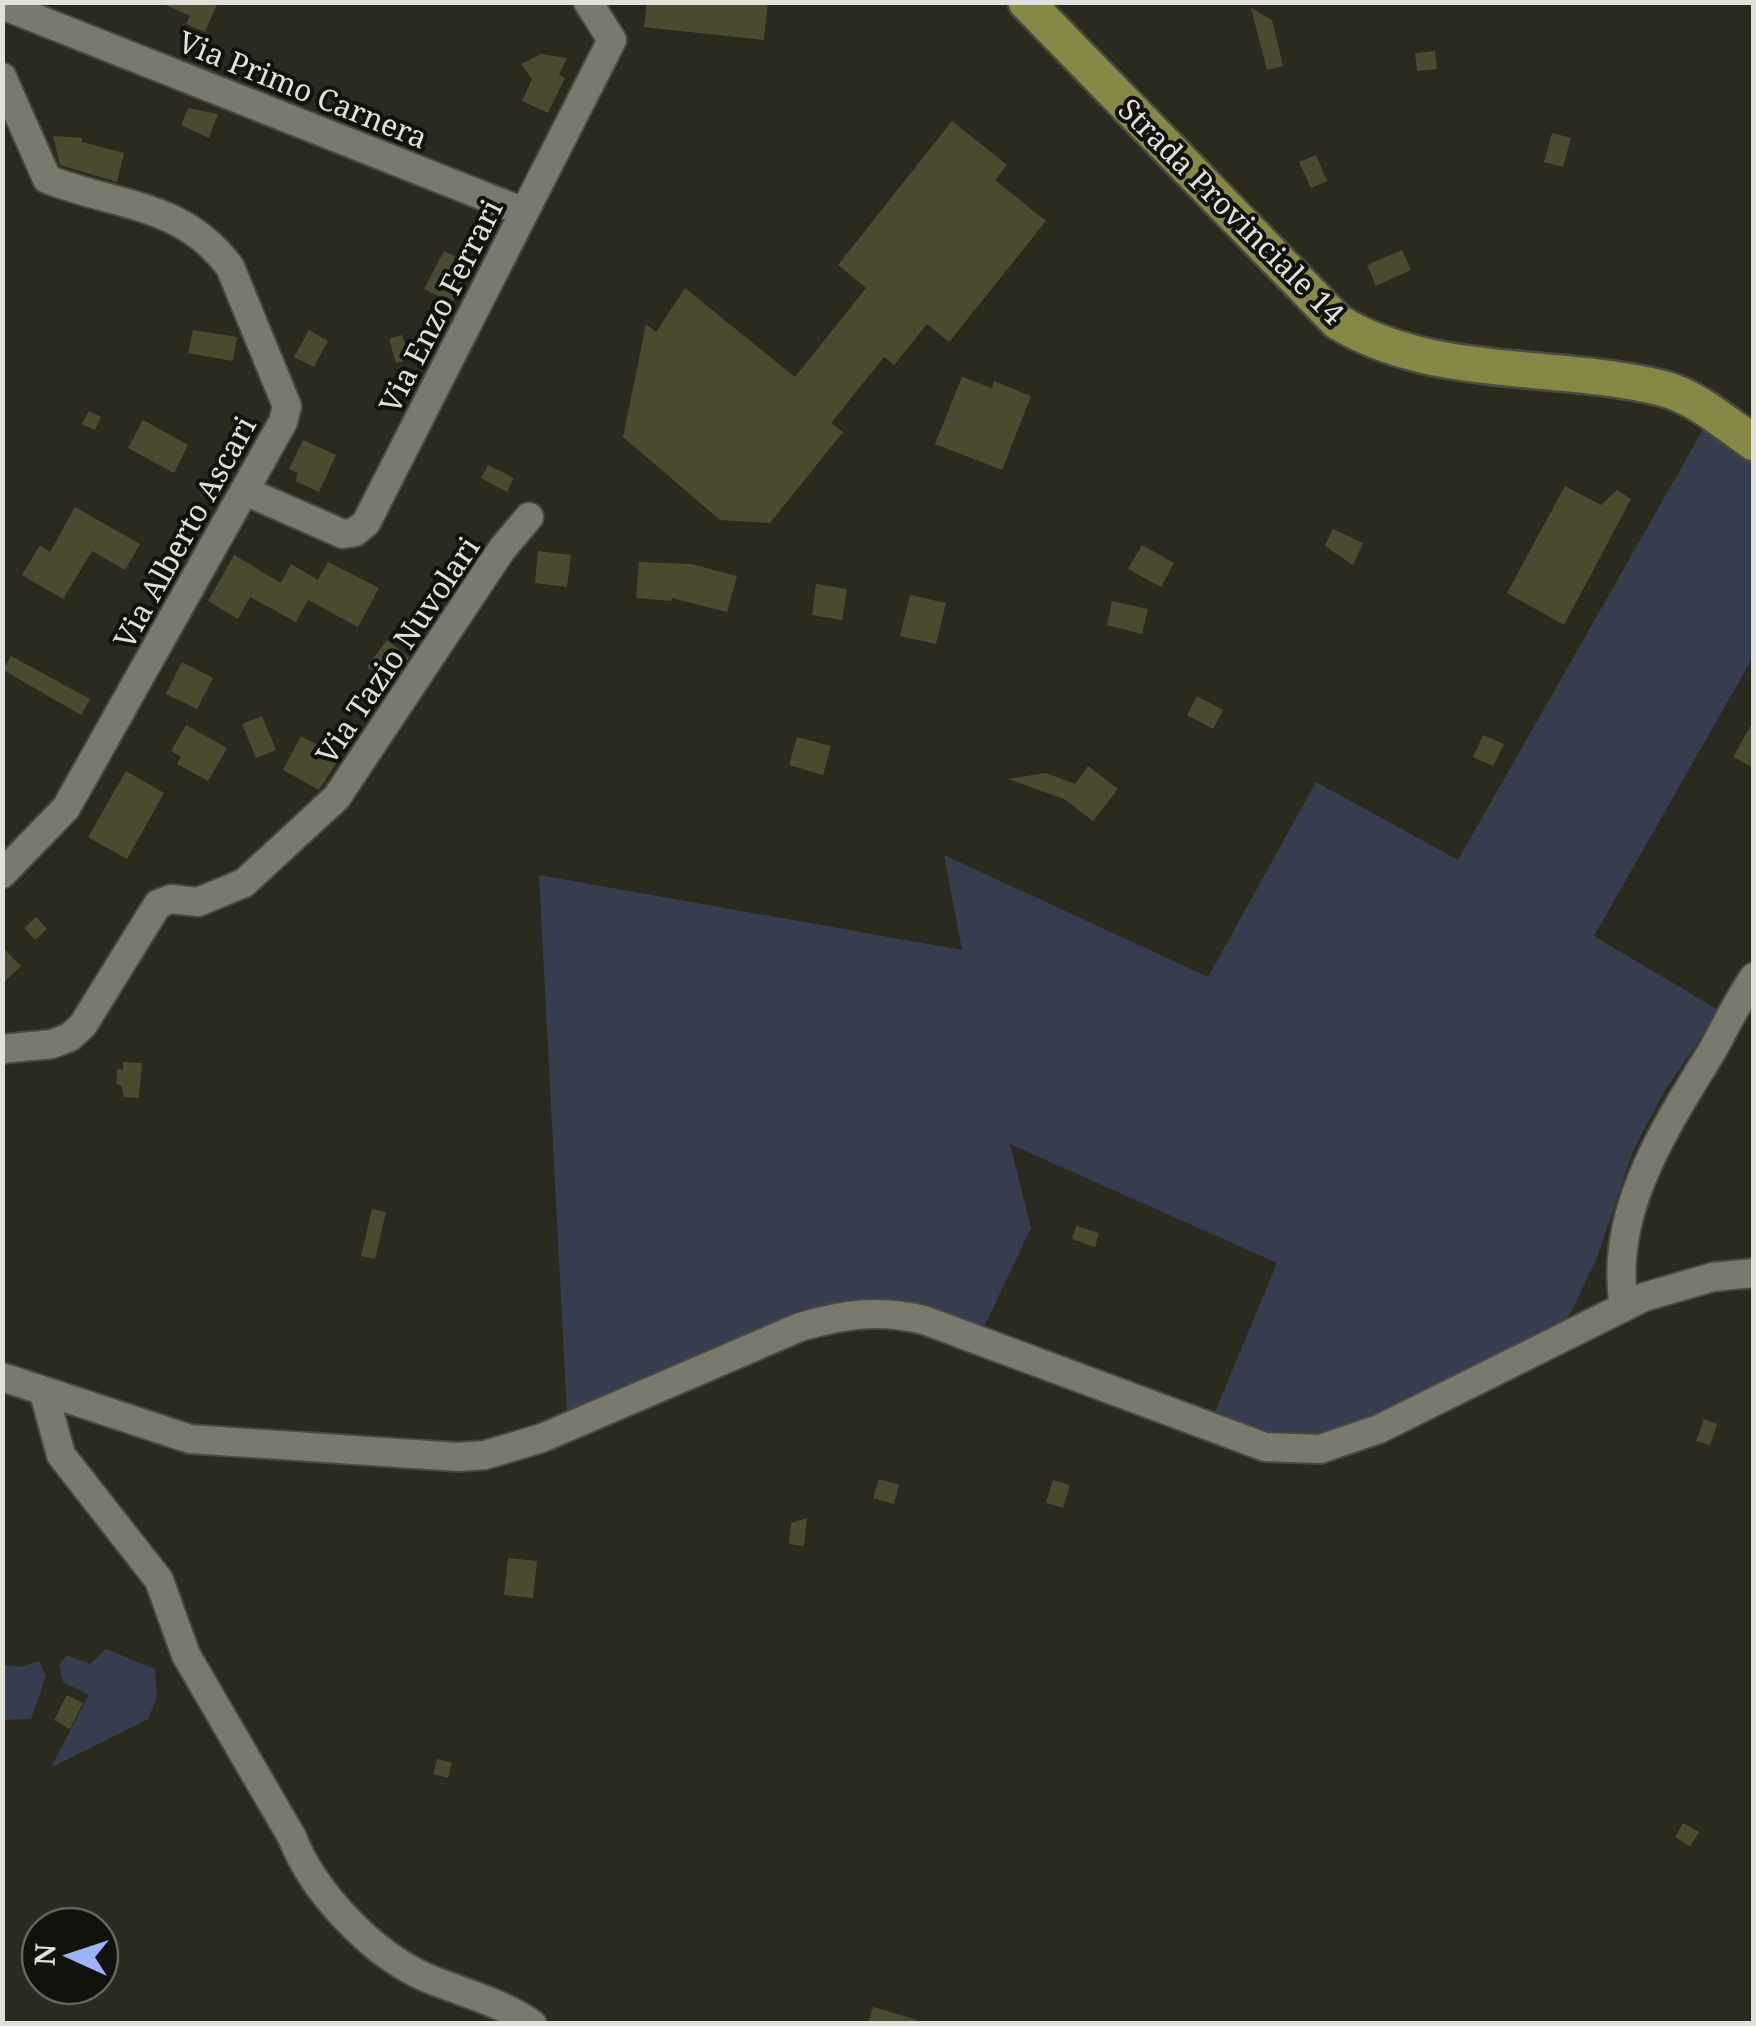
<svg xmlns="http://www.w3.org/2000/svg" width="1756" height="2026" font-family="'Noto Serif',serif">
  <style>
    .green { fill: #363d4f }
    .building { fill: #4a4b2e }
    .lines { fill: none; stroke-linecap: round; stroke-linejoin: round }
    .minor-casing { stroke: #48493f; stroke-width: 32 }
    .major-casing { stroke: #48493f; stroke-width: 40 }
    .minor { stroke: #797a6d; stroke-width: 28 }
    .major { stroke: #878746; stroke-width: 35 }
    .labels { text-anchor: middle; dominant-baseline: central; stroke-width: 8; stroke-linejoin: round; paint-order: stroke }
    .street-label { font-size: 30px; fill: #e0e1da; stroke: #12120d }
  </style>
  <rect width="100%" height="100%" fill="#2a2a1f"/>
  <g class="green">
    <path d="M1705,426L1753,458V657L1594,936L1720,1011L1665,1090L1633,1151L1597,1258L1569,1316L1355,1430L1287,1441L1212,1419L1277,1263L1010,1144L1031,1228L984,1327C931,1310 885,1294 828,1304L567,1414L539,875L962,950L944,855L1208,977L1316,782L1458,860Z"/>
    <polygon points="106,1649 155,1669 157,1697 148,1719 51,1767 89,1695 63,1682 59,1665 67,1655 90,1664"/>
    <polygon points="39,1661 46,1676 31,1719 3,1720 3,1665 20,1667"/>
  </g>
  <g class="building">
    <polygon points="159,2 218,2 205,32 186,24 190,16"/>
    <polygon points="647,2 768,2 764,40 644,27"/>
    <polygon points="1251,8 1272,20 1283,66 1267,70"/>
    <polygon points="1435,51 1437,69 1417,71 1415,53"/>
    <polygon points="541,54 567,58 559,75 565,78 548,113 522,101 532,79 521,64"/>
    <polygon points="188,108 218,114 209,138 181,125"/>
    <polygon points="952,121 1007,165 995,180 1046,221 949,342 927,324 894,365 884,357 831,423 843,432 770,523 720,520 623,437 646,324 656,332 685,288 795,377 866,288 838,265"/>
    <polygon points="1552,133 1571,138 1563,167 1544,162"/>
    <polygon points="53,136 82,138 82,142 124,153 117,182 60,165"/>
    <polygon points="1316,155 1327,181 1311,188 1299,162"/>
    <polygon points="1402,250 1411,270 1376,286 1367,265"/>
    <polygon points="444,251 460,259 455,268 467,274 452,303 424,289"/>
    <polygon points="193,330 237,337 233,361 188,353"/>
    <polygon points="309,330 328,341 314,367 294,357"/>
    <polygon points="402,335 410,359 396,363 389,339"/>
    <polygon points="962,377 992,388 994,381 1031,396 1002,470 935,444"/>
    <polygon points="89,411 101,417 95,430 82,424"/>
    <polygon points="143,420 188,445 174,473 128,448"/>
    <polygon points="303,440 336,455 319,492 295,481 298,473 289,469"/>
    <polygon points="488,465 514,478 507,492 481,478"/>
    <polygon points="1565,486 1601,505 1617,490 1631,499 1564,625 1507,593"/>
    <polygon points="75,507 140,544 125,570 92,551 63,599 22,575 40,545 50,552"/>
    <polygon points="1333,529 1363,543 1353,565 1325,546"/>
    <polygon points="1142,545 1174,563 1161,587 1128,569"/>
    <polygon points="538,551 571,555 567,587 535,583"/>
    <polygon points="234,555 281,583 291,564 318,580 328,562 379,588 358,627 308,600 296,622 250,597 238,619 208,601"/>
    <polygon points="639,562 691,564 737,576 727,612 672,598 671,601 636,598"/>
    <polygon points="816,584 847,589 842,620 812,615"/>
    <polygon points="910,595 946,603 936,644 900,636"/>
    <polygon points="1112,601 1148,609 1142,634 1107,625"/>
    <polygon points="387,640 409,657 391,684 367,667"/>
    <polygon points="11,656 90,699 81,715 3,670"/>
    <polygon points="182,662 213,678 197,709 166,694"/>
    <polygon points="373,693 381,699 369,717 360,710"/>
    <polygon points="1197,696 1223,710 1213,729 1187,715"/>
    <polygon points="262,716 276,750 256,758 242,724"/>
    <polygon points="1754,720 1754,768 1733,757"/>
    <polygon points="186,725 227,748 208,781 177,764 181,757 171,751"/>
    <polygon points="1483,735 1504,744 1493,766 1473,757"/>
    <polygon points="301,736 340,757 319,790 283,770"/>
    <polygon points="797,737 831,746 823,775 789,765"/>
    <polygon points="1088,766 1118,789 1093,821 1064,799 1008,779 1046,773 1075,784"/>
    <polygon points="126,771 164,793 127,859 88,837"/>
    <polygon points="36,917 47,929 35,940 24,928"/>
    <polygon points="2,947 21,966 2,984"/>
    <polygon points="123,1062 142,1063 139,1098 124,1097 121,1085 116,1084 117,1069 123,1070"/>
    <polygon points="372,1209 386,1212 375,1259 361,1256"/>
    <polygon points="1076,1226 1099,1233 1095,1247 1072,1239"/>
    <polygon points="1704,1419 1717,1424 1710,1445 1696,1441"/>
    <polygon points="879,1479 899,1485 894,1504 873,1498"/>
    <polygon points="1053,1480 1070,1485 1063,1508 1046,1503"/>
    <polygon points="807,1518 804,1546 789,1544 791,1523"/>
    <polygon points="508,1558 537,1561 533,1598 504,1595"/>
    <polygon points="67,1695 83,1703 70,1729 54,1720"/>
    <polygon points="437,1759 452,1763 448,1778 433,1774"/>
    <polygon points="1683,1823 1699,1832 1690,1847 1675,1837"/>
    <polygon points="873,2007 917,2020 916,2024 868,2024"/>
  </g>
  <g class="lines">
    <g class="minor-casing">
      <g id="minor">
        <polyline points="2,5 524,212"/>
        <path d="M2,77L47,179C114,206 182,202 230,267L287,406L283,422L66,808L2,874"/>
        <polyline points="245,491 343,534 355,532 366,523 612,40 588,2"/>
        <polyline points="2,1049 52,1044 70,1037 83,1025 158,904 171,899 198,902 244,883 337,797 502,549 529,517"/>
        <path d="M1624,1307C1608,1213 1665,1128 1712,1051C1726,1026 1738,1000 1754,977"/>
        <path d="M2,1377L190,1439L458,1457L485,1455L542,1438L800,1327C844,1314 879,1309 924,1320L1265,1447L1320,1449L1379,1429L1644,1297L1713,1277L1754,1273"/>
        <path d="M44,1393L61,1455L159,1580L186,1655L292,1837C313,1892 372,1954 427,1978C463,1993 499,2001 532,2024"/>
      </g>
    </g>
    <g class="major-casing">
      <path id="major" d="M1026,2L1338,322C1434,380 1554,362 1661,388C1695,396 1725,423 1754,443"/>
    </g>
    <use href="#minor" class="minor"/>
    <use href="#major" class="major"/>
  </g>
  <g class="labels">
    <g class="street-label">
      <text transform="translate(303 89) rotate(22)">Via Primo Carnera</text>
      <text transform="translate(1232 211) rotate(45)">Strada Provinciale 14</text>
      <text transform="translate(440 306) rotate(-63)">Via Enzo Ferrari</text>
      <text transform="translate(184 532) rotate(-61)">Via Alberto Ascari</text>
      <text transform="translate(397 650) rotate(-56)">Via Tazio Nuvolari</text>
    </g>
  </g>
  <rect width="1756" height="2026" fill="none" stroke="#e0e1da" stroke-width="10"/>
  <g transform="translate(70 1956) rotate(273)"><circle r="48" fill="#12120d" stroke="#64655f" stroke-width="2.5"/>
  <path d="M0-8L18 38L0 25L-18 38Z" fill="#9db4fd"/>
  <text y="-15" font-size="28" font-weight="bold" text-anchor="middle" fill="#e0e1da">N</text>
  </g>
</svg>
